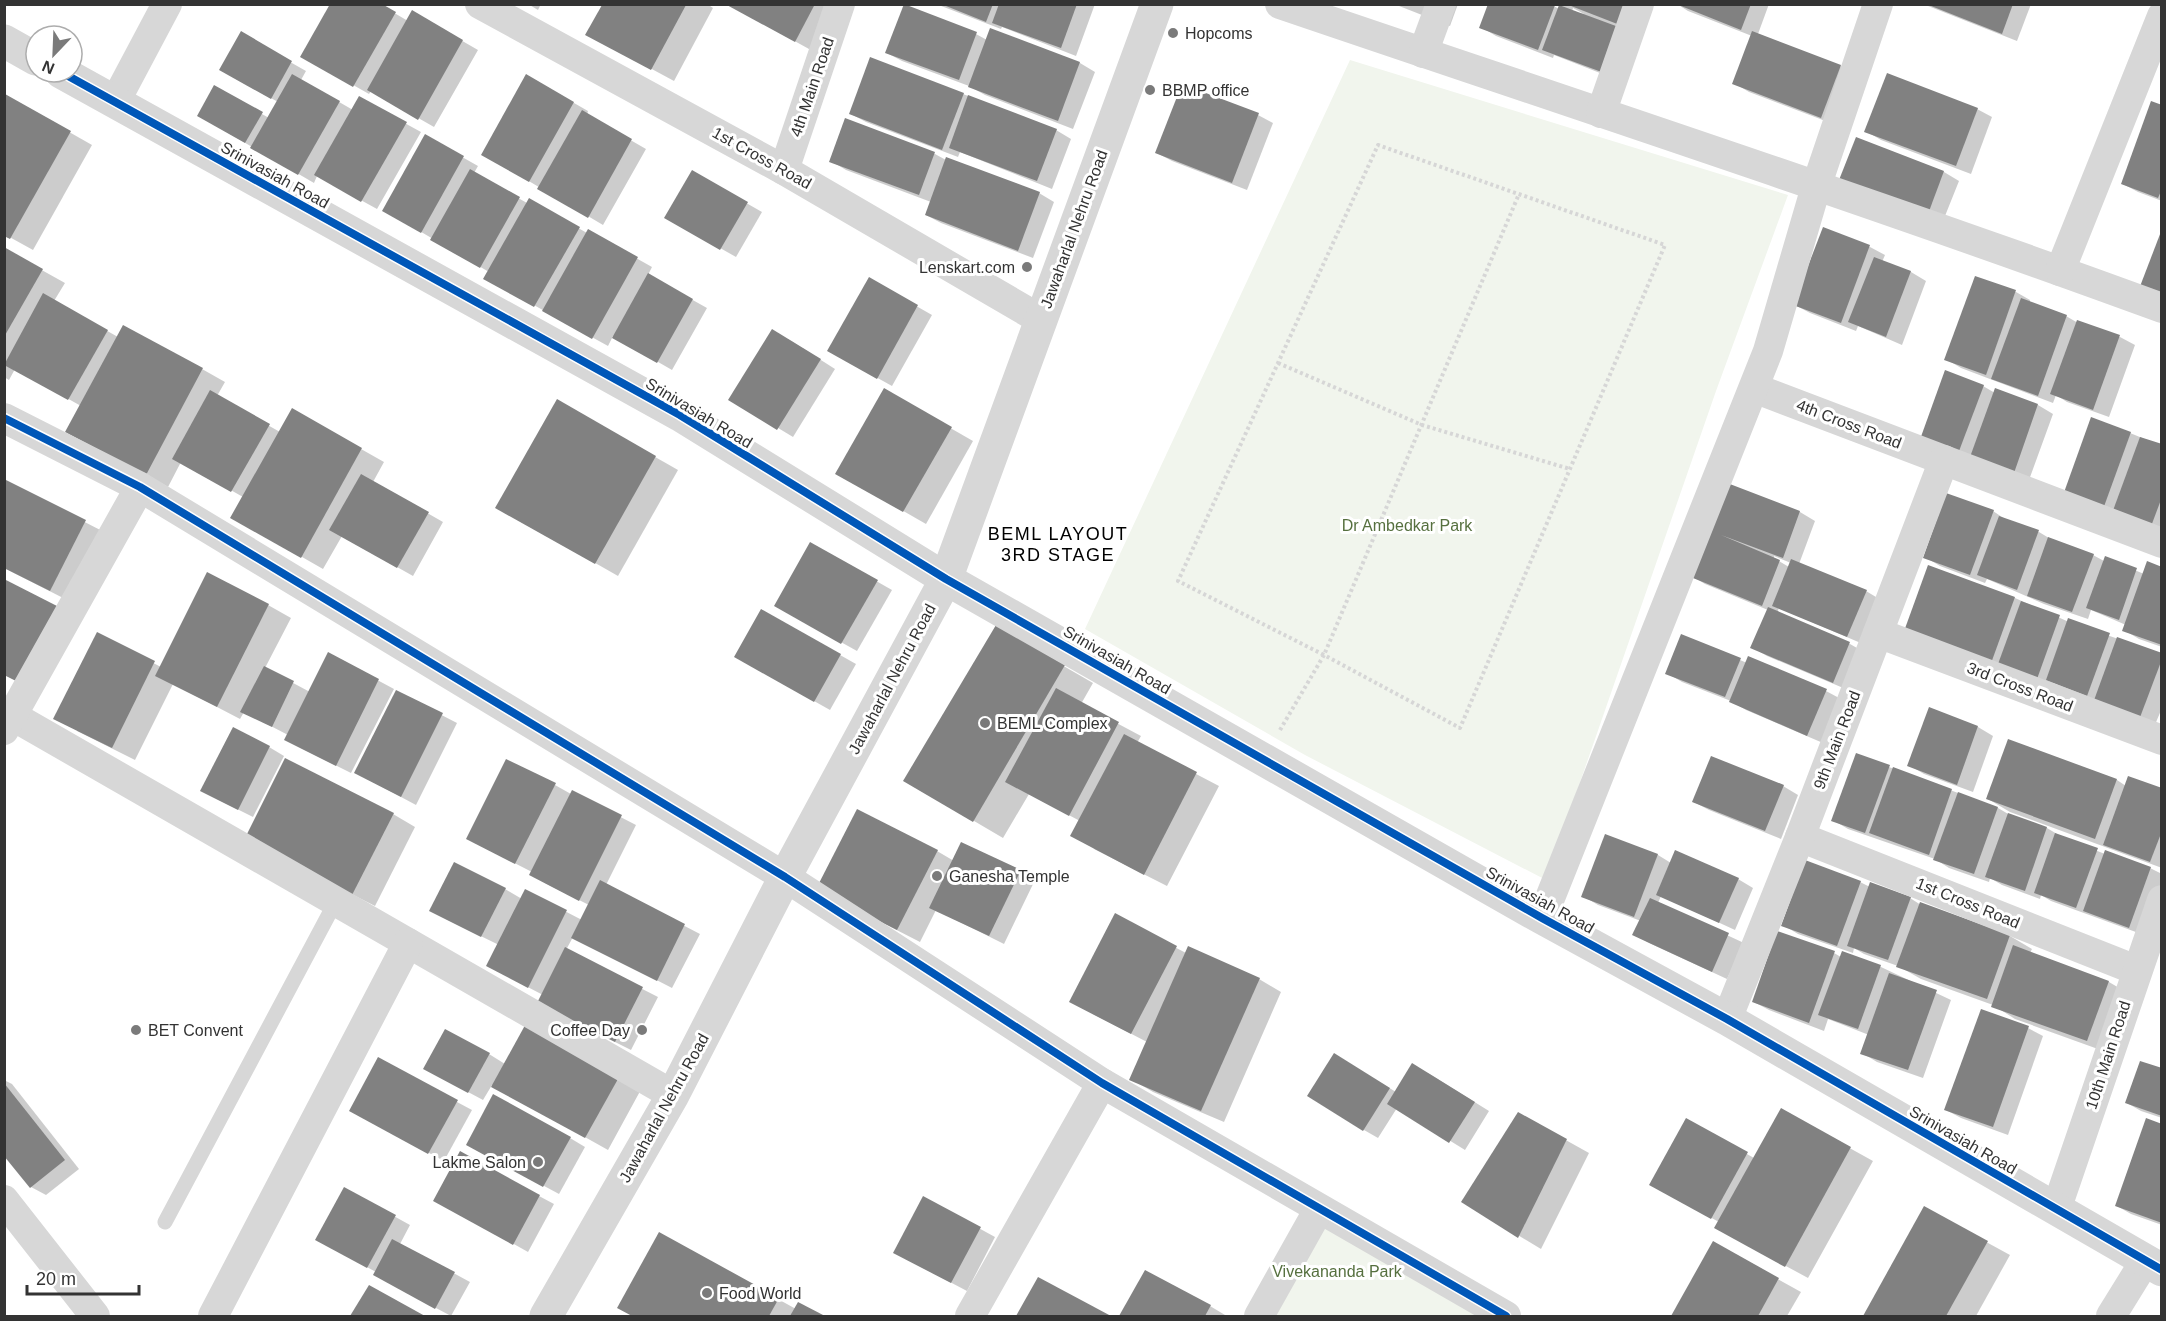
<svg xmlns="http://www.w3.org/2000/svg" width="2166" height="1321" font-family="Arial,sans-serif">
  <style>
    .green { fill: #f1f5ed }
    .shadow { fill: #0003; fill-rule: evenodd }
    .building { fill: #818181 }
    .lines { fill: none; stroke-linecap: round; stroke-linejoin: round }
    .path { stroke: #d6d6d6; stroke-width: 4; stroke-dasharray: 3 3; stroke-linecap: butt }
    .service { stroke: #d7d7d7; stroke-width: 15 }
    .minor { stroke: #d7d7d7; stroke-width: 30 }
    .tertiary { stroke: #d7d7d7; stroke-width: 33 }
    .cycleway-casing { stroke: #fff; stroke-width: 11 }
    .cycleway { stroke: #0057b8; stroke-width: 8 }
    .poi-dot { fill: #7a7a7a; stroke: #fff; stroke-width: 2 }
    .labels { text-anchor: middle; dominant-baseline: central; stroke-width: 6; stroke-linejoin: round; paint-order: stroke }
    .poi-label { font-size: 16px; fill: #333; stroke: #fff; text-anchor: start }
    .street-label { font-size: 16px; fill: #333; stroke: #fff }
    .park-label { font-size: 16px; fill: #56703f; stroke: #fff }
    .neighbourhood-label { font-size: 18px; letter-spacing: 1.5px; fill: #000; stroke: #fff }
  </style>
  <rect width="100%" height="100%" fill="#fff"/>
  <g class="green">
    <polygon points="1350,60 1788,195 1716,391 1546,880 1305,755 1085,629"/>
    <polygon points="1319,1209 1506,1316 1259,1316"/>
  </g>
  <g class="shadow">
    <polygon points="379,4 408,21 412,12 478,50 434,127 371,91 369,94 302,56"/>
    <polygon points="528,4 541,4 538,10"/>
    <polygon points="603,4 707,4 713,8 674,81 587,34"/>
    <polygon points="728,4 844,4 818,54"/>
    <polygon points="936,4 1095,4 1076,56 1002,27 1001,29"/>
    <polygon points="1394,4 1458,4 1450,26"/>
    <path d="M1490,4H1550L1559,9L1560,4H1651L1623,82L1554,55L1553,58L1496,36L1481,27ZM1573,8L1584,14L1572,12Z"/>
    <polygon points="1677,4 1769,4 1758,34 1840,66 1855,75 1836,125 1749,92 1734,83 1752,36 1688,11"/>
    <polygon points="1923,4 2031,4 2017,41"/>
    <polygon points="904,6 976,34 987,40 991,30 1080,63 1095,72 1073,129 985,95 969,86 902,61 887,53"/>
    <polygon points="241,34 306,71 301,80 353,110 359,98 421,132 377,209 317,176 314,183 199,116 214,87 269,118 278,102 221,70"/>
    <polygon points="527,76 588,111 587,115 646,149 603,225 483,154"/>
    <polygon points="1183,86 1258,115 1273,123 1247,190 1172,161 1157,153"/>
    <polygon points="963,94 1056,130 1071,139 1052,189 960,152 958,157 866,122 851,114"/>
    <polygon points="6,96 92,145 33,250 4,234"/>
    <polygon points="2162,107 2162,201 2138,192 2123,184"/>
    <polygon points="1977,109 1992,117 1971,174 1881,140 1866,131"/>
    <polygon points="846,120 935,154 946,160 1039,193 1054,202 1033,258 941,223 926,215 931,202 846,170 831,161"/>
    <polygon points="425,136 478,166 474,173 527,203 529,200 587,233 588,231 652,267 648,275 707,308 672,370 613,336 608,346 550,314 485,278 489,272 384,210"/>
    <polygon points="1857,139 1944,172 1959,181 1943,221 1856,188"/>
    <polygon points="692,172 762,212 736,257 667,218"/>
    <polygon points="1824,229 1870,247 1885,255 1882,262 1911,272 1926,281 1902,345 1858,326 1856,331 1810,313 1795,305"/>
    <polygon points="4,249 65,283 54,301 118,337 202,369 225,382 217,396 280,432 292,410 384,462 373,482 443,522 413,576 342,536 323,569 232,517 243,497 181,462 168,487 89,444 81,406 15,369 9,380 4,377"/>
    <polygon points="1976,278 2016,292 2030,300 2030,303 2066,316 2078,323 2120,337 2135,345 2109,417 2067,402 2056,395 2053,403 1961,368 1946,359"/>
    <polygon points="869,279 932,315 892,386 829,351"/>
    <polygon points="788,339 835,369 793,437 730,399"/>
    <polygon points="1983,386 1995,393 1996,390 2038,405 2053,414 2029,480 1935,453"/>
    <polygon points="884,390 973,441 926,524 837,473"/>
    <polygon points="557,401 678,470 618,576 497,507"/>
    <polygon points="2130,433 2162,446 2162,536 2079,506"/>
    <polygon points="7,482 108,534 73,603 4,568"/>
    <path d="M1723,483L1800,512L1815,521L1799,564L1866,591L1881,600L1863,644L1779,608L1777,613L1850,644L1864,652L1848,690L1767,656L1752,647L1768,610L1705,584L1690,575ZM1774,556L1791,563L1789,567L1774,558Z"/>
    <polygon points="1993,511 2008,521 2039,532 2054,541 2093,555 2104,561 2106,558 2144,574 2162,568 2162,647 2139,639 2124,630 2126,625 2091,610 2088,619 2044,604 1987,579 1985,583 1940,566 1925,557"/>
    <polygon points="811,544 892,590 857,651 776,606"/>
    <polygon points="1928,567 2015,598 2069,622 2162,654 2162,708 2154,727 2053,683 2052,686 1927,647"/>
    <polygon points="268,605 291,618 265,668 310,692 329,654 394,689 351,773 301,748 288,735 244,712 240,719 173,684 135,760 77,731 97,634 161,667"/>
    <polygon points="762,611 856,664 830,710 736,657"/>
    <polygon points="996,627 1093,683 1081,704 1141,736 1137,743 1219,786 1167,886 1094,849 1080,821 1029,794 1003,838 906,781"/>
    <polygon points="1749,658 1826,691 1841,699 1823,743 1746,710 1731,701 1682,682 1667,673 1740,660 1747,663"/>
    <polygon points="397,692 457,723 416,805 371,781"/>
    <polygon points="1929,709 1978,727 1993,736 1973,792 1924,774 1909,765"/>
    <polygon points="2009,741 2117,780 2126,786 2162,789 2162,868 2010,812 1988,799"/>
    <polygon points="269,747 284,756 253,817 217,799"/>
    <polygon points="1857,755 1998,808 2010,815 2047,828 2062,837 2105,854 2150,868 2162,874 2162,887 2144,935 2051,901 2041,895 2040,899 2002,885 1990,878 1989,882 1949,868 1935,859 1848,829 1833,820"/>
    <polygon points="555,785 571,794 572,792 636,825 606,885 700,934 672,988 573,937 566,950 658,997 631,1050 553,1011 543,995 503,974 499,945 446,919 505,889 522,899 526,891 582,920 589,905 545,883 532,872 483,847"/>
    <polygon points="1783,786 1798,795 1781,839 1709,810 1694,802"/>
    <polygon points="393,814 415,827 375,906 268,852"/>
    <polygon points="1606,836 1658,855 1671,863 1738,879 1753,888 1735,930 1661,896 1658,903 1744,943 1727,979 1649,943 1634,935 1641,921 1598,905 1583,896"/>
    <polygon points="937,851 954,861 1020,871 1035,880 1004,944 936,910 920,942 840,901"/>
    <polygon points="1860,882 1870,887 1910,898 1921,905 2010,936 2032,949 2030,953 2109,982 2131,995 2109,1053 2015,1019 1993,1005 1921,979 1898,966 1864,954 1854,948 1853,953 1798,934 1783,925"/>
    <polygon points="1115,916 1186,953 1259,979 1281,992 1224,1122 1153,1092 1131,1079 1147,1042 1093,1014"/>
    <polygon points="1834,953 1841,957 1842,953 1881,967 1951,1000 1923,1078 1877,1062 1862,1053 1869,1035 1828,1019 1824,1031 1769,1010 1754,1002"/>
    <polygon points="2028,1028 2043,1036 2008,1135 1961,1118 1946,1110"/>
    <polygon points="489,1054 505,1064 644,1084 608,1150 492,1085 483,1100 440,1077"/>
    <polygon points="1350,1064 1396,1092 1428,1073 1489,1111 1465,1150 1397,1108 1378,1138 1364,1130"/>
    <polygon points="2162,1070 2162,1118 2141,1111 2127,1103"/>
    <polygon points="4,1080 12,1084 79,1169 46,1195 31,1187 4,1154"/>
    <polygon points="457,1102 472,1110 444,1161 366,1119"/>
    <polygon points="1781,1110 1873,1161 1808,1278 1738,1240 1719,1222 1666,1193 1687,1120 1754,1158"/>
    <polygon points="1519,1114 1589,1153 1541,1249 1463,1202"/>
    <polygon points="2162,1125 2162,1225 2131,1214 2117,1206"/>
    <polygon points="570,1138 585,1147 559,1194 483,1153"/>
    <polygon points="345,1189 410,1225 400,1244 470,1282 451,1316 389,1283 376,1272 332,1248"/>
    <polygon points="539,1196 554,1204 528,1252 435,1200"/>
    <polygon points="924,1198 995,1237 967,1291 910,1261"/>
    <polygon points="1924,1208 2010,1255 1976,1316 1865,1316"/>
    <polygon points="660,1234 796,1309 799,1304 822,1316 634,1316 619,1308"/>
    <polygon points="1713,1243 1801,1292 1787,1316 1673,1316"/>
    <polygon points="1039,1279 1108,1316 1018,1316"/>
    <polygon points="369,1287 422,1316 352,1316"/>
    <polygon points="1210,1306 1225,1315 1224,1316 1121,1316"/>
  </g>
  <g class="building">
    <polygon points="330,4 382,4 396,12 353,87 300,57"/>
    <polygon points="725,4 815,4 795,42"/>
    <polygon points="904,4 977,32 959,80 885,53"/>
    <polygon points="941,4 993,4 986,22"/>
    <polygon points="999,4 1077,4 1061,48 992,23"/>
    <polygon points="1488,4 1555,5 1538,50 1479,28"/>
    <polygon points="1566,4 1633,4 1625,27"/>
    <polygon points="1676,4 1751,4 1741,30"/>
    <polygon points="1926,4 2013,4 2002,34"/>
    <polygon points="602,5 686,5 651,70 585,35"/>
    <polygon points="1559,5 1624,29 1607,74 1542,50"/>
    <polygon points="412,10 463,40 418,120 367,90"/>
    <polygon points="990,28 1080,62 1058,121 968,87"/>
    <polygon points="241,31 292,61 271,99 219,70"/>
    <polygon points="1752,31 1841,65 1821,118 1732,84"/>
    <polygon points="870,57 964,93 942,150 849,114"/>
    <polygon points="1887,73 1978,108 1956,166 1864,132"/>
    <polygon points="292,74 340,101 298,175 250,148"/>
    <polygon points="526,74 574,102 529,182 481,155"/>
    <polygon points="1182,84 1259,113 1232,183 1155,153"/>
    <polygon points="214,85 263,112 245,143 197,116"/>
    <polygon points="5,94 71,131 10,239 4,236"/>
    <polygon points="968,95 1057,129 1037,181 949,148"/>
    <polygon points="359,96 407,122 361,202 314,175"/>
    <polygon points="2151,101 2162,105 2162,189 2158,198 2121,184"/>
    <polygon points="582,110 632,139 588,218 537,189"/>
    <polygon points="845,118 935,152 919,195 829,162"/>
    <polygon points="425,134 464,156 421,233 382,211"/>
    <polygon points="1856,137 1944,171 1928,214 1839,180"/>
    <polygon points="946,157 1040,192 1018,251 925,215"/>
    <polygon points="470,169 520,197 480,268 430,240"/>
    <polygon points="692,170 748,202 720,250 664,218"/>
    <polygon points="529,198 580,227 534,307 483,279"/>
    <polygon points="1823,227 1870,245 1841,323 1793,305"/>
    <polygon points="588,229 638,257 592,339 542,311"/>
    <polygon points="2162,229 2162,297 2139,289"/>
    <polygon points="4,247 43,269 4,337"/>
    <polygon points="1874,257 1911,271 1886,337 1848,322"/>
    <polygon points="648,273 693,299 657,363 612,338"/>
    <polygon points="1975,276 2016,290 1986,375 1944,360"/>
    <polygon points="869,277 918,305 877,379 827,351"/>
    <polygon points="43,293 108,330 68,400 4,365"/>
    <polygon points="2021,298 2067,315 2038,396 1991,379"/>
    <polygon points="2077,320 2120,335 2093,410 2050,394"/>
    <polygon points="123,325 203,368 146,475 65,432"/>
    <polygon points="772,329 821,359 777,430 728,400"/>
    <polygon points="1945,370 1984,385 1956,459 1918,445"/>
    <polygon points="884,388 952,427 903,512 835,474"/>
    <polygon points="1995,388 2038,404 2014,473 1970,457"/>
    <polygon points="210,390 270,424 231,492 172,459"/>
    <polygon points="557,399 656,456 595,564 495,508"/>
    <polygon points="292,408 362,448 301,558 230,518"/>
    <polygon points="2091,417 2131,432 2102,512 2062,498"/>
    <polygon points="2140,437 2162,444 2162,497 2150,529 2111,516"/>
    <polygon points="361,474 429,512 397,568 329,530"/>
    <polygon points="6,480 86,520 50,591 4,568 4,484"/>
    <polygon points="1722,481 1800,511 1783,558 1721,535 1780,560 1762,606 1688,576"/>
    <polygon points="1946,493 1994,510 1970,575 1923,558"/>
    <polygon points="1999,516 2039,530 2017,590 1977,575"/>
    <polygon points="2048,537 2094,554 2072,612 2027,596"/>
    <polygon points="810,542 878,580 841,644 774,606"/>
    <polygon points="2105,556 2137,568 2119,620 2086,608"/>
    <polygon points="1791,559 1867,590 1847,637 1772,606"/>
    <polygon points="2147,561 2162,567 2162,645 2122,631"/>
    <polygon points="1928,565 2015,597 1990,666 1903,634"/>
    <polygon points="207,572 269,604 217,707 155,676"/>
    <polygon points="4,579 57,606 18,682 4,675"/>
    <polygon points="2021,601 2060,615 2037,679 1998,664"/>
    <polygon points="1768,607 1850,642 1833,683 1750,648"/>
    <polygon points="761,609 841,654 814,702 734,657"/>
    <polygon points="2068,618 2110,633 2087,696 2046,680"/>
    <polygon points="996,625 1065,665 973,822 903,781"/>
    <polygon points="97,632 155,661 112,748 53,719"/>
    <polygon points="1681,634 1741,658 1725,697 1665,674"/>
    <polygon points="2117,637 2162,653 2162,659 2139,720 2093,703"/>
    <polygon points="328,652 379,679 336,766 284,740"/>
    <polygon points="1748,656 1827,689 1807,736 1729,702"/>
    <polygon points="264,666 294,681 272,727 240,712"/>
    <polygon points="1056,688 1119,722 1069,816 1005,782"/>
    <polygon points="396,690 443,713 401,797 354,773"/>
    <polygon points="1929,707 1978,726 1957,785 1907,766"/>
    <polygon points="233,727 270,746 238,810 200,791"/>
    <polygon points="1124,734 1197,772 1144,875 1070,836"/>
    <polygon points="2008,739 2117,779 2095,839 1986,799"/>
    <polygon points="1856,753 1890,765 1865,833 1831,821"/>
    <polygon points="1711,756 1784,785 1765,831 1692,802"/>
    <polygon points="285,758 394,813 352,895 244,840"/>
    <polygon points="506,759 556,783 515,864 466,839"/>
    <polygon points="1893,767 1952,789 1929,855 1869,833"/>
    <polygon points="2128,776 2162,788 2162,831 2150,862 2103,845"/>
    <polygon points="572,790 622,815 579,901 529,875"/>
    <polygon points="1958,792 1998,807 1974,874 1933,860"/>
    <polygon points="857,809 938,850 897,930 816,889"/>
    <polygon points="2008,813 2047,827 2025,891 1985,877"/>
    <polygon points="2055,833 2098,848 2076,908 2034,893"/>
    <polygon points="1605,834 1658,854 1634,917 1581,897"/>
    <polygon points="961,842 1021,870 989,936 929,908"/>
    <polygon points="1675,850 1739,878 1719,923 1656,895"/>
    <polygon points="2105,850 2151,867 2129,928 2083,911"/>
    <polygon points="1805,860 1861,881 1837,946 1781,926"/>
    <polygon points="454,862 506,888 481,937 429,911"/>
    <polygon points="600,880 685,924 657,981 571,938"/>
    <polygon points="1870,882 1911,897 1888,960 1847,946"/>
    <polygon points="525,889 567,910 528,988 486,966"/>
    <polygon points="1650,898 1729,933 1712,972 1632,935"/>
    <polygon points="1920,902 2010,935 1987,999 1896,967"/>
    <polygon points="1115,913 1177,946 1131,1034 1069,1002"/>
    <polygon points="1777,931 1835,951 1809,1023 1752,1002"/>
    <polygon points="2013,945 2109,981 2087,1041 1991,1007"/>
    <polygon points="1188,946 1260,978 1201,1111 1129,1080"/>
    <polygon points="565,947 643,987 615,1042 537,1003"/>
    <polygon points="1842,951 1881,965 1858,1029 1818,1015"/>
    <polygon points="1889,973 1937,990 1908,1070 1860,1054"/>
    <polygon points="1981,1009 2029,1026 1993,1127 1944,1110"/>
    <polygon points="529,1018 623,1070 585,1138 491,1087"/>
    <polygon points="445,1029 490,1053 468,1093 423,1069"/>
    <polygon points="1334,1053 1390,1088 1363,1131 1307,1096"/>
    <polygon points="378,1057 458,1100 428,1154 349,1111"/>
    <polygon points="2140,1061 2162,1068 2162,1116 2125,1103"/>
    <polygon points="1412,1063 1475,1102 1449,1143 1387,1104"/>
    <polygon points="4,1083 65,1160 30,1188 4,1156"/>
    <polygon points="493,1094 571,1137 543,1187 466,1145"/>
    <polygon points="1781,1108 1851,1147 1785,1267 1714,1228"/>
    <polygon points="1518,1112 1567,1139 1518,1238 1461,1202"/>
    <polygon points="1686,1118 1748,1152 1711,1219 1649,1185"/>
    <polygon points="2146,1118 2162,1124 2162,1223 2115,1206"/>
    <polygon points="460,1151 540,1195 513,1245 433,1201"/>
    <polygon points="344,1187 396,1215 367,1268 315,1240"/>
    <polygon points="923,1196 981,1227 951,1283 893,1253"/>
    <polygon points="1924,1206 1988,1241 1946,1316 1863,1316"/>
    <polygon points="659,1232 779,1298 769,1316 632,1316 617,1308"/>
    <polygon points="392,1239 455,1272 435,1309 373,1275"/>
    <polygon points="1713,1241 1779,1278 1758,1316 1671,1316"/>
    <polygon points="1145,1270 1211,1305 1205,1316 1119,1316"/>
    <polygon points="1038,1277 1111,1316 1016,1316"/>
    <polygon points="369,1285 425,1316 350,1316"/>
    <polygon points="798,1302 825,1316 790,1316"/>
  </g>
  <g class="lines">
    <g class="path">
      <polyline points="1278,363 1422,425 1570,469"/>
      <polyline points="1280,730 1324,655 1460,728 1665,245 1378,145 1178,581 1324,655 1519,194"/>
    </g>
    <polyline class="service" points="165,1222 336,901"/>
    <g class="minor">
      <polyline points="480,4 784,170 1040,319"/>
      <path d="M1280,4C1574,104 1870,201 2162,308"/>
      <polyline points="1423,53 1441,4"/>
      <polyline points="115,102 167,4"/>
      <polyline points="1601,113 1639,4"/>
      <polyline points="784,170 840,4"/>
      <polyline points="2060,271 2162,16"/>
      <polyline points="1754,388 2162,543"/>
      <polyline points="4,418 140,487 785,877 1102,1083 1506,1316"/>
      <polyline points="1878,633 2162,740"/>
      <polyline points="4,711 673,1095"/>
      <polyline points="4,730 140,487"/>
      <polyline points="1800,837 2136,970"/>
      <polyline points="1542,918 1768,351 1816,187 1878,4"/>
      <polyline points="1727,1019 1800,837 1944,460"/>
      <polyline points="4,1200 95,1316"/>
      <polyline points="2056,1210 2162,900"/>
      <polyline points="213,1316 408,943"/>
      <polyline points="970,1316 1102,1083"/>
      <polyline points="1259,1316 1319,1209"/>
      <polyline points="2111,1316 2145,1261"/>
    </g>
    <g class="tertiary">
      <polyline points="4,41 36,59"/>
      <polyline points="61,72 680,415 946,579 1542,918 1727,1019 2162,1270"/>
      <polyline points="546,1316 673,1095 785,877 946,579 1157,4"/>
    </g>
    <g class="cycleway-casing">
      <g id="cycleway">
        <polyline points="61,72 680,415 946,579 1542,918 1727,1019 2162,1270"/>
        <polyline points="4,418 140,487 785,877 1102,1083 1506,1316"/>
      </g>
    </g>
    <use href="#cycleway" class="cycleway"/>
  </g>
  <g class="poi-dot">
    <circle cx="1173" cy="33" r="6"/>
    <circle cx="1150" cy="90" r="6"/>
    <circle cx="1027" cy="267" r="6"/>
    <circle cx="985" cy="723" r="6"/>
    <circle cx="937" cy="876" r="6"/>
    <circle cx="136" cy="1030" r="6"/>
    <circle cx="642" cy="1030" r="6"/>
    <circle cx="538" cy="1162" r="6"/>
    <circle cx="707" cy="1293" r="6"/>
  </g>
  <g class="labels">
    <g class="poi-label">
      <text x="1185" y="33">Hopcoms</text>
      <text x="1162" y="90">BBMP office</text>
      <text x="1015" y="267" text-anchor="end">Lenskart.com</text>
      <text x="997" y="723">BEML Complex</text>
      <text x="949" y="876">Ganesha Temple</text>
      <text x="148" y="1030">BET Convent</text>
      <text x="630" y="1030" text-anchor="end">Coffee Day</text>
      <text x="526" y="1162" text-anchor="end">Lakme Salon</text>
      <text x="719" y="1293">Food World</text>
    </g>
    <g class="street-label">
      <text transform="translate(812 87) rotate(-71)">4th Main Road</text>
      <text transform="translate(762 158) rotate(29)">1st Cross Road</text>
      <text transform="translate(275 175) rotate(29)">Srinivasiah Road</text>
      <text transform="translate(1074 229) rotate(-70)">Jawaharlal Nehru Road</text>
      <text transform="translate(699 413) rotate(31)">Srinivasiah Road</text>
      <text transform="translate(1849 424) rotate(21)">4th Cross Road</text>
      <text transform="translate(1117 660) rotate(30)">Srinivasiah Road</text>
      <text transform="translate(892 679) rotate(-62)">Jawaharlal Nehru Road</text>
      <text transform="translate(2020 687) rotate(21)">3rd Cross Road</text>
      <text transform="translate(1837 740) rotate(-69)">9th Main Road</text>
      <text transform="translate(1540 900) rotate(29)">Srinivasiah Road</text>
      <text transform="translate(1968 903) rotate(22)">1st Cross Road</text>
      <text transform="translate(2108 1055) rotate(-72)">10th Main Road</text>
      <text transform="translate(664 1108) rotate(-61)">Jawaharlal Nehru Road</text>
      <text transform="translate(1963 1140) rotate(30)">Srinivasiah Road</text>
    </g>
    <g class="park-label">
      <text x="1407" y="525">Dr Ambedkar Park</text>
      <text x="1337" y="1271">Vivekananda Park</text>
    </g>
    <g class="neighbourhood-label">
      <text x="1058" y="534">BEML LAYOUT<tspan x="1058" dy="21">3RD STAGE</tspan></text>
    </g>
  </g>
  <rect width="2166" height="1321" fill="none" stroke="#333333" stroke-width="12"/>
  <g transform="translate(54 54) rotate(203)"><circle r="28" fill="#ffffff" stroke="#adadad" stroke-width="1.5"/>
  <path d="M0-4.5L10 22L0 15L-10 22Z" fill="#7a7a7a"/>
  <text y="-9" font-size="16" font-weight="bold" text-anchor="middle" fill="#333333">N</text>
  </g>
  <path d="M27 1285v9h112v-9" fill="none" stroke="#333333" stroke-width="3"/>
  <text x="36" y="1285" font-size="18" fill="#333333" stroke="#ffffff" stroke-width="4.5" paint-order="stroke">20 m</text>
</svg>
